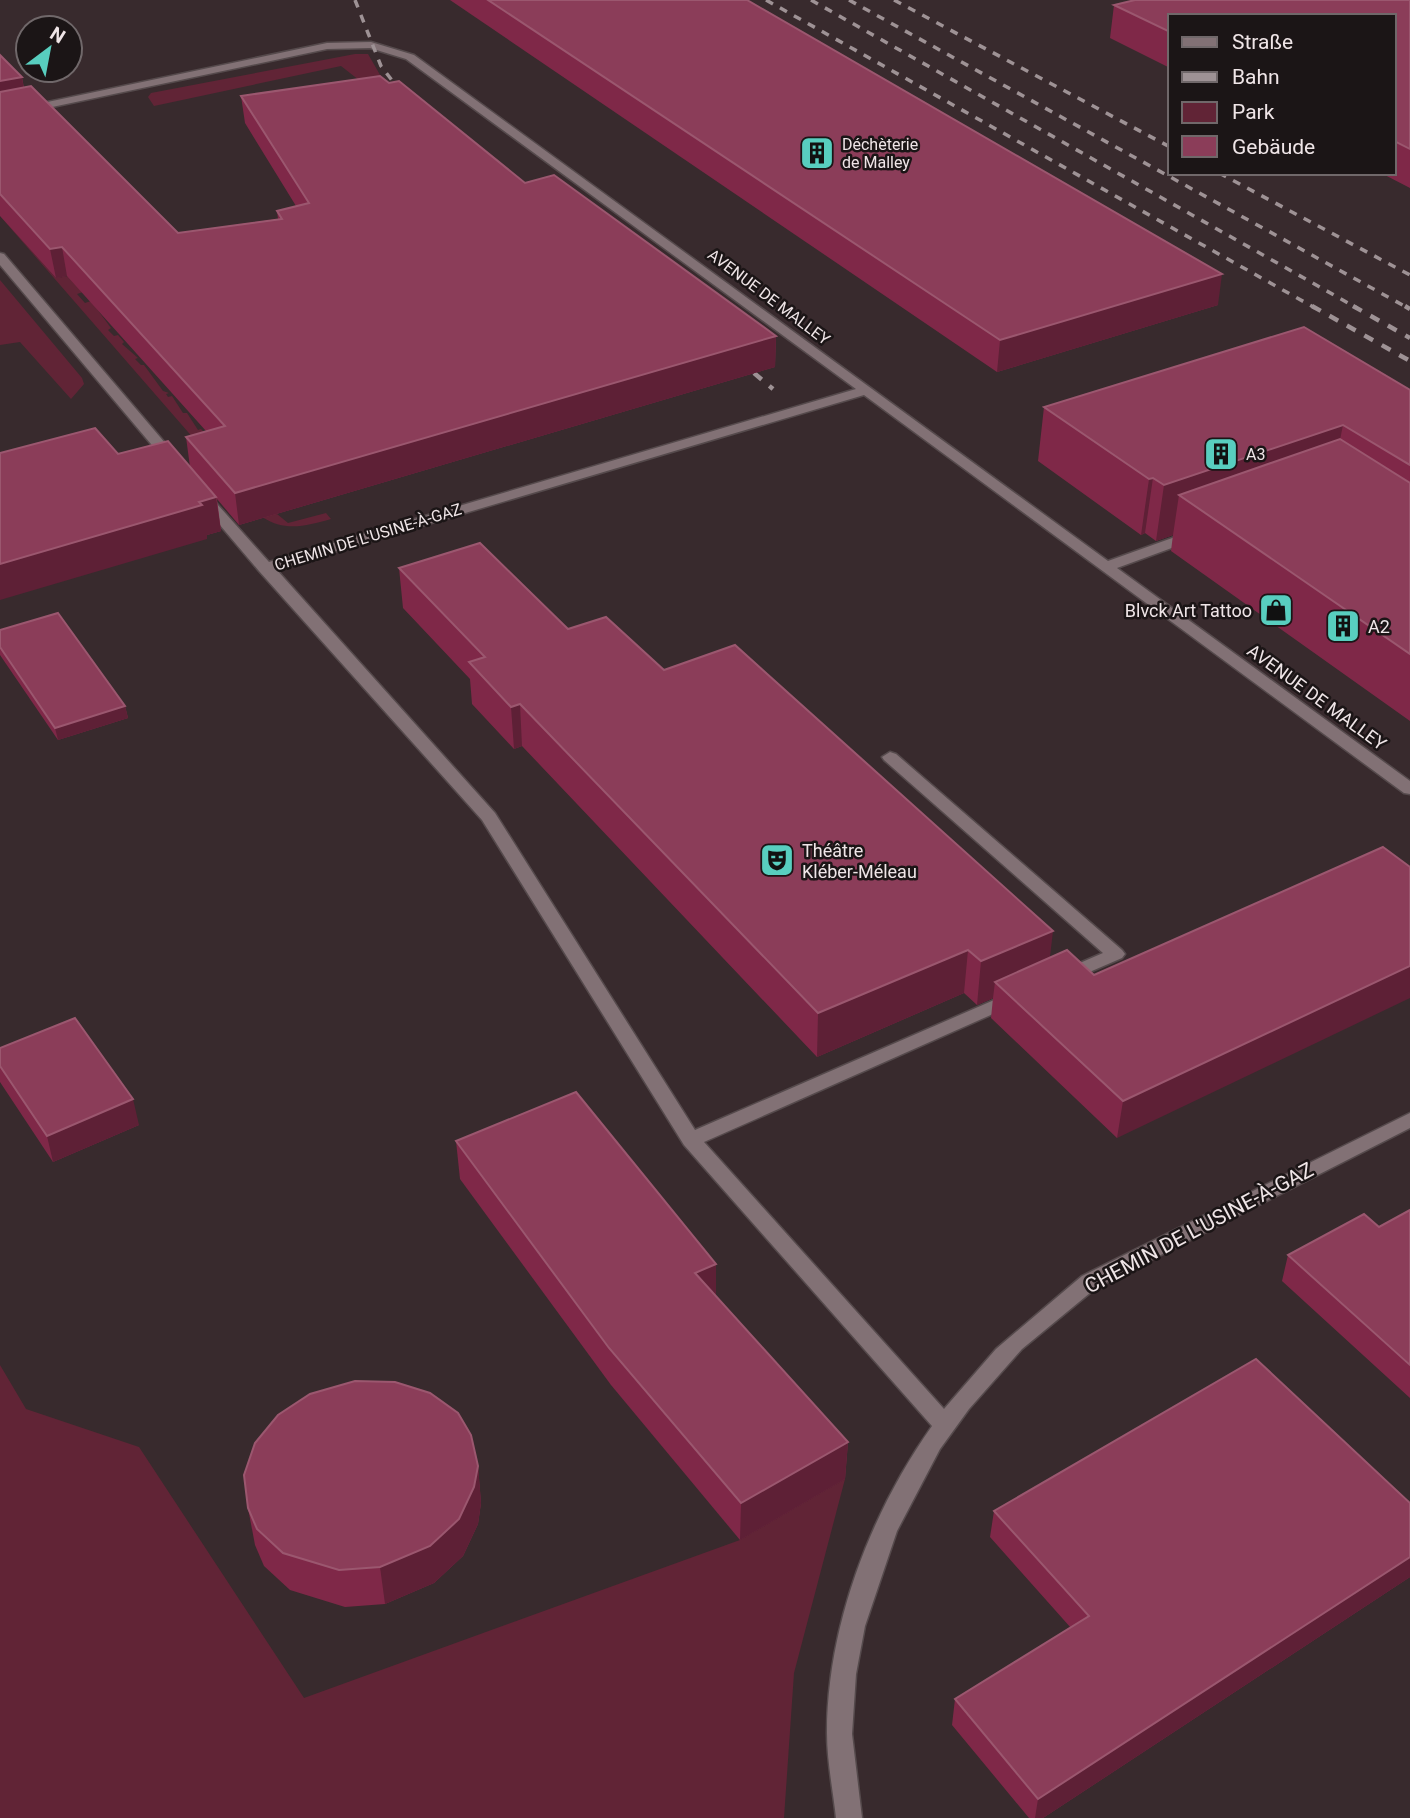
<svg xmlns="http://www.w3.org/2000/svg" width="1410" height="1818" font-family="Roboto,sans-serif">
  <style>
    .green { fill: #612436 }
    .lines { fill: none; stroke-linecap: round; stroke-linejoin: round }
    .minor-casing { stroke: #554a4c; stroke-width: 3 }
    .minor { fill: #827175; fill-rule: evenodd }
    .rail-far1 { stroke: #9e9295; stroke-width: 3.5; stroke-dasharray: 8 8; stroke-linecap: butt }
    .rail { stroke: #9e9295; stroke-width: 4.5; stroke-dasharray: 10 10; stroke-linecap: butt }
    .wall { fill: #7f2848 }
    .shaded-wall { fill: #5e2036 }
    .building { fill: #8b3d59; stroke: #9b576f; stroke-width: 2 }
    .labels { text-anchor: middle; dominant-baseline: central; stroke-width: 5; stroke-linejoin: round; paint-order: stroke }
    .far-poi-label { font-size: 16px; fill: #efe5e7; stroke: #1b1516; text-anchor: start }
    .far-street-label { font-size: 16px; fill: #efe5e7; stroke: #1b1516 }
    .poi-label { font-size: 18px; fill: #efe5e7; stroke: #1b1516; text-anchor: start }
    .street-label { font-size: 18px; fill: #efe5e7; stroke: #1b1516 }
    .near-street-label { font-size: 21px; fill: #efe5e7; stroke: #1b1516 }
  </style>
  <rect width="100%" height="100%" fill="#382a2d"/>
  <g class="green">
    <polygon points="355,54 368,54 387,87 387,102 341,66 154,106 148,97 151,93"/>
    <path d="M0,216L56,278L69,276L83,292L77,294L85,303L91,301L111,328L108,330L114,336L118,335L124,342L122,344L138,358L135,359L141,365H144L163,391L169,393L166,394L168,397L172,396L183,413H187L198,430L201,429L277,514L288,523L326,513L331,519C306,526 285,532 262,517Z"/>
    <polygon points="0,280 82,378 84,384 71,399 20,342 0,345"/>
    <polygon points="0,1365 26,1409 139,1447 304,1698 740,1540 845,1479 794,1673 784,1818 0,1818"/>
  </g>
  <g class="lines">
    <g class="minor-casing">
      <g id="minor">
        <path d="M371,42L414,55L1108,561L1189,532H1199V538L1117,568L1410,781V794L1404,793L864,395L276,569L495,813L695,1130L1008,994H1020L1023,998L1020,1002L704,1142L944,1409L996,1349L1082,1276L1410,1113V1128L1096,1288L1022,1349L969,1409L940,1449L897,1531L865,1626L856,1674L852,1734L862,1818H836C833,1790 827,1762 827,1733C827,1626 871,1512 932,1426L684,1145L482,820L259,571L197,498L199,495H209L269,562L856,389L406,59L370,48L327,49L0,118V112L327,43Z"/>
        <polygon points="0,253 4,254 177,457 177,463 167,463 0,265"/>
        <polygon points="890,752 896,754 1122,950 1125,954 1122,958 1071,980 1059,980 1056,976 1059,972 1103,953 884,760 882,757"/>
      </g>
    </g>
    <use href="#minor" class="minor"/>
    <g class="rail-far1">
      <polyline points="355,0 381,66 404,96"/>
      <polyline points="766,0 1315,308"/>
      <polyline points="811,0 1357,308"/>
      <polyline points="849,0 1408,308"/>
      <polyline points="894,0 1170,147"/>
      <polyline points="1219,173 1410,275"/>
    </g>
    <g class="rail">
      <polyline points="1312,306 1410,361"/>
      <polyline points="1353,306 1410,338"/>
      <polyline points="1405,306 1410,309"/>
      <polyline points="754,373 773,389"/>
    </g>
  </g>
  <g class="wall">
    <polygon points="450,0 747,0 1218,305 997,372"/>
    <polygon points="1410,0 1410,188 1381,173 1394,173 1394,16 1170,16 1170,68 1110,38 1114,5"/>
    <polygon points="0,55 22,77 24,88 178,233 278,219 277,211 296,206 245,123 241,96 525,183 776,336 775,367 239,525 217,499 221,531 207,535 207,539 118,454 190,467 186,437 206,431 67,276 56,278 0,216"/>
    <polygon points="1410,390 1410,721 1171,551 1173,535 1156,541 1145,533 1141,535 1038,461 1044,407"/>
    <polygon points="399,568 568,629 664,670 1050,958 1094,975 1383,847 1117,1138 991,1018 993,998 977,1005 964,993 817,1057 522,746 514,749 472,704 470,679 403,608"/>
    <polygon points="0,630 125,706 128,718 58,740 0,655"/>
    <polygon points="0,1048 139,1125 53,1162 0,1082"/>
    <polygon points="456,1141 716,1297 848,1442 845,1479 740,1540 611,1385 460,1179"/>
    <polygon points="1410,1210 1410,1398 1282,1281 1288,1255 1379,1227"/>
    <polygon points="478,1466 481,1503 478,1524 463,1556 434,1583 385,1604 345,1607 290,1590 264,1566 255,1545 248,1508"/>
    <polygon points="994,1511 1410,1577 1043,1818 1029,1818 952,1725 955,1699 1071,1628 990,1537"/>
  </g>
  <g class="shaded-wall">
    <polygon points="22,77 26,104 0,109 0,81"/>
    <polygon points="62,247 67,276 56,278 50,249"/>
    <polygon points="1222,274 1218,305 997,372 1000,340"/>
    <polygon points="776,336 775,367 239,525 235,493"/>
    <polygon points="1343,425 1332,480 1179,495 1173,535 1156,541 1164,485"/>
    <polygon points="1153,478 1145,533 1141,535 1149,479"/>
    <polygon points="216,497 221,531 207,535 207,539 0,600 0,564"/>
    <polygon points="520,704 522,746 514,749 511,707"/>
    <polygon points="125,706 128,718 58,740 55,728"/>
    <polygon points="1053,931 1048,974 995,982 993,998 977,1005 981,961"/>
    <polygon points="968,950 964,993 817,1057 818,1013"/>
    <polygon points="1410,966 1410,998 1117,1138 1123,1101"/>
    <polygon points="133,1099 139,1125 53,1162 47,1136"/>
    <polygon points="716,1264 716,1301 695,1273"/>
    <polygon points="848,1442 845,1479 740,1540 741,1503"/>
    <polygon points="478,1466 481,1503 478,1524 463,1556 434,1583 385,1604 380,1567"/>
    <polygon points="1410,1557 1410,1577 1043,1818 1035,1818 1038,1799"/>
  </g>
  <g class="building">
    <polygon points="488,0 747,0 1222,274 1000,340"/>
    <polygon points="1135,0 1410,0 1410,149 1394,141 1394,16 1170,16 1170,32 1114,5"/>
    <polygon points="0,55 22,77 0,81"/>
    <polygon points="380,76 389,83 399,81 525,183 554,175 776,336 235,493 186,437 225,426 62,247 50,249 0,194 0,92 31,86 178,233 282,219 277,211 309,203 241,96"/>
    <polygon points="1304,327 1410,390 1410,465 1343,425 1164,485 1153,478 1149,479 1044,407"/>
    <polygon points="95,428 118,454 168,441 216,497 199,502 202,505 0,564 0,453"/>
    <polygon points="1340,439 1410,483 1410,654 1179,495"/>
    <polygon points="480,543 568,629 606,617 664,670 735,645 1053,931 981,961 968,950 818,1013 520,704 511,707 469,662 485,657 399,568"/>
    <polygon points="58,613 125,706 55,728 0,647 0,630"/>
    <polygon points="1383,847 1410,867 1410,966 1123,1101 995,982 1067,950 1094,975"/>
    <polygon points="75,1018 133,1099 47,1136 0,1066 0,1048"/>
    <polygon points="576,1092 716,1264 695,1273 848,1442 741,1503 609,1348 456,1141"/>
    <polygon points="1410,1210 1410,1365 1288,1255 1364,1214 1379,1227"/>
    <polygon points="1256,1359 1410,1503 1410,1557 1038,1799 955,1699 1089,1616 994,1511"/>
    <polygon points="355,1381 395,1382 430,1393 458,1413 471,1435 478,1466 474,1487 459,1519 430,1546 380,1567 339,1570 283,1553 257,1529 248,1508 244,1475 255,1443 278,1415 310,1394"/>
  </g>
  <defs>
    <g id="building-square" transform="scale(1.75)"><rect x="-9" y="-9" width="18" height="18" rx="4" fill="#58cebf" stroke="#1b1516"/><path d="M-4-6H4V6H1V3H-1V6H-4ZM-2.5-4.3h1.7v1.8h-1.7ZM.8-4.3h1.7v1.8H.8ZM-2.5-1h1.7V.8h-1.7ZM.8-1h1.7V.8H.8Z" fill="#111"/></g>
    <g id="shop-square" transform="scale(1.75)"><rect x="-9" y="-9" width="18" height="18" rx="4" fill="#58cebf" stroke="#1b1516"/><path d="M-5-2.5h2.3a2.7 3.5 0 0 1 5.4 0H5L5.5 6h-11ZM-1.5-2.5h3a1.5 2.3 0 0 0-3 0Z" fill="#111"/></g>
    <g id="theatre-square" transform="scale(1.75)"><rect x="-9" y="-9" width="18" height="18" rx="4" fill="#58cebf" stroke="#1b1516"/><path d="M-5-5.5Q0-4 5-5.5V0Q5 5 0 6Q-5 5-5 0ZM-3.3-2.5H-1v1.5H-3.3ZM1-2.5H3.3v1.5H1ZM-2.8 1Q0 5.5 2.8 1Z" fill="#111"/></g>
  </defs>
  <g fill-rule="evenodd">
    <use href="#building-square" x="817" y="153"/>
    <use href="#building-square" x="1221" y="454"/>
    <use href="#shop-square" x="1276" y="610"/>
    <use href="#building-square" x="1343" y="626"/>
    <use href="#theatre-square" x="777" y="860"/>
  </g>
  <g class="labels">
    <g class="far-poi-label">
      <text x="842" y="144">Déchèterie<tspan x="842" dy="18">de Malley</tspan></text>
      <text x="1246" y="454">A3</text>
    </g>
    <g class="far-street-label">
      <text transform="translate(769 297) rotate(37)">AVENUE DE MALLEY</text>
      <text transform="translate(368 537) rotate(-17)">CHEMIN DE L'USINE-À-GAZ</text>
    </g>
    <g class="poi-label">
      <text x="1252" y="610" text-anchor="end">Blvck Art Tattoo</text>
      <text x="1368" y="626">A2</text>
      <text x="802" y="850">Théâtre<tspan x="802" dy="21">Kléber-Méleau</tspan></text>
    </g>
    <g class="street-label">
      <text transform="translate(1317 697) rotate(36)">AVENUE DE MALLEY</text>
    </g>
    <g class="near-street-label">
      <text transform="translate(1199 1228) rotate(-28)">CHEMIN DE L'USINE-À-GAZ</text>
    </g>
  </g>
  <rect x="1168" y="14" width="228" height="161" fill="#1b1516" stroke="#70686a" stroke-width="2"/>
  <rect x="1182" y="37" width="35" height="10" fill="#827175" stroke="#70686a" stroke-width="2"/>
  <text x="1232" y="49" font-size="21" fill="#efe5e7">Straße</text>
  <rect x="1182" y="72" width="35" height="10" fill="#9e9295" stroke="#70686a" stroke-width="2"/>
  <text x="1232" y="84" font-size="21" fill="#efe5e7">Bahn</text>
  <rect x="1182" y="102" width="35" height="21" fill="#612436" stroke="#70686a" stroke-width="2"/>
  <text x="1232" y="119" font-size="21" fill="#efe5e7">Park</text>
  <rect x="1182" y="136" width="35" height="21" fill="#8b3d59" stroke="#70686a" stroke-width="2"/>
  <text x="1232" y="154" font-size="21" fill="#efe5e7">Gebäude</text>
  <g transform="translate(49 49) rotate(32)"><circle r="33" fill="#1b1516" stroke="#70686a" stroke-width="2"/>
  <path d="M0-5L12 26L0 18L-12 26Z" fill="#58cebf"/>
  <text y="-10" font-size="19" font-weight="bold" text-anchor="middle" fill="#efe5e7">N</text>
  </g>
</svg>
